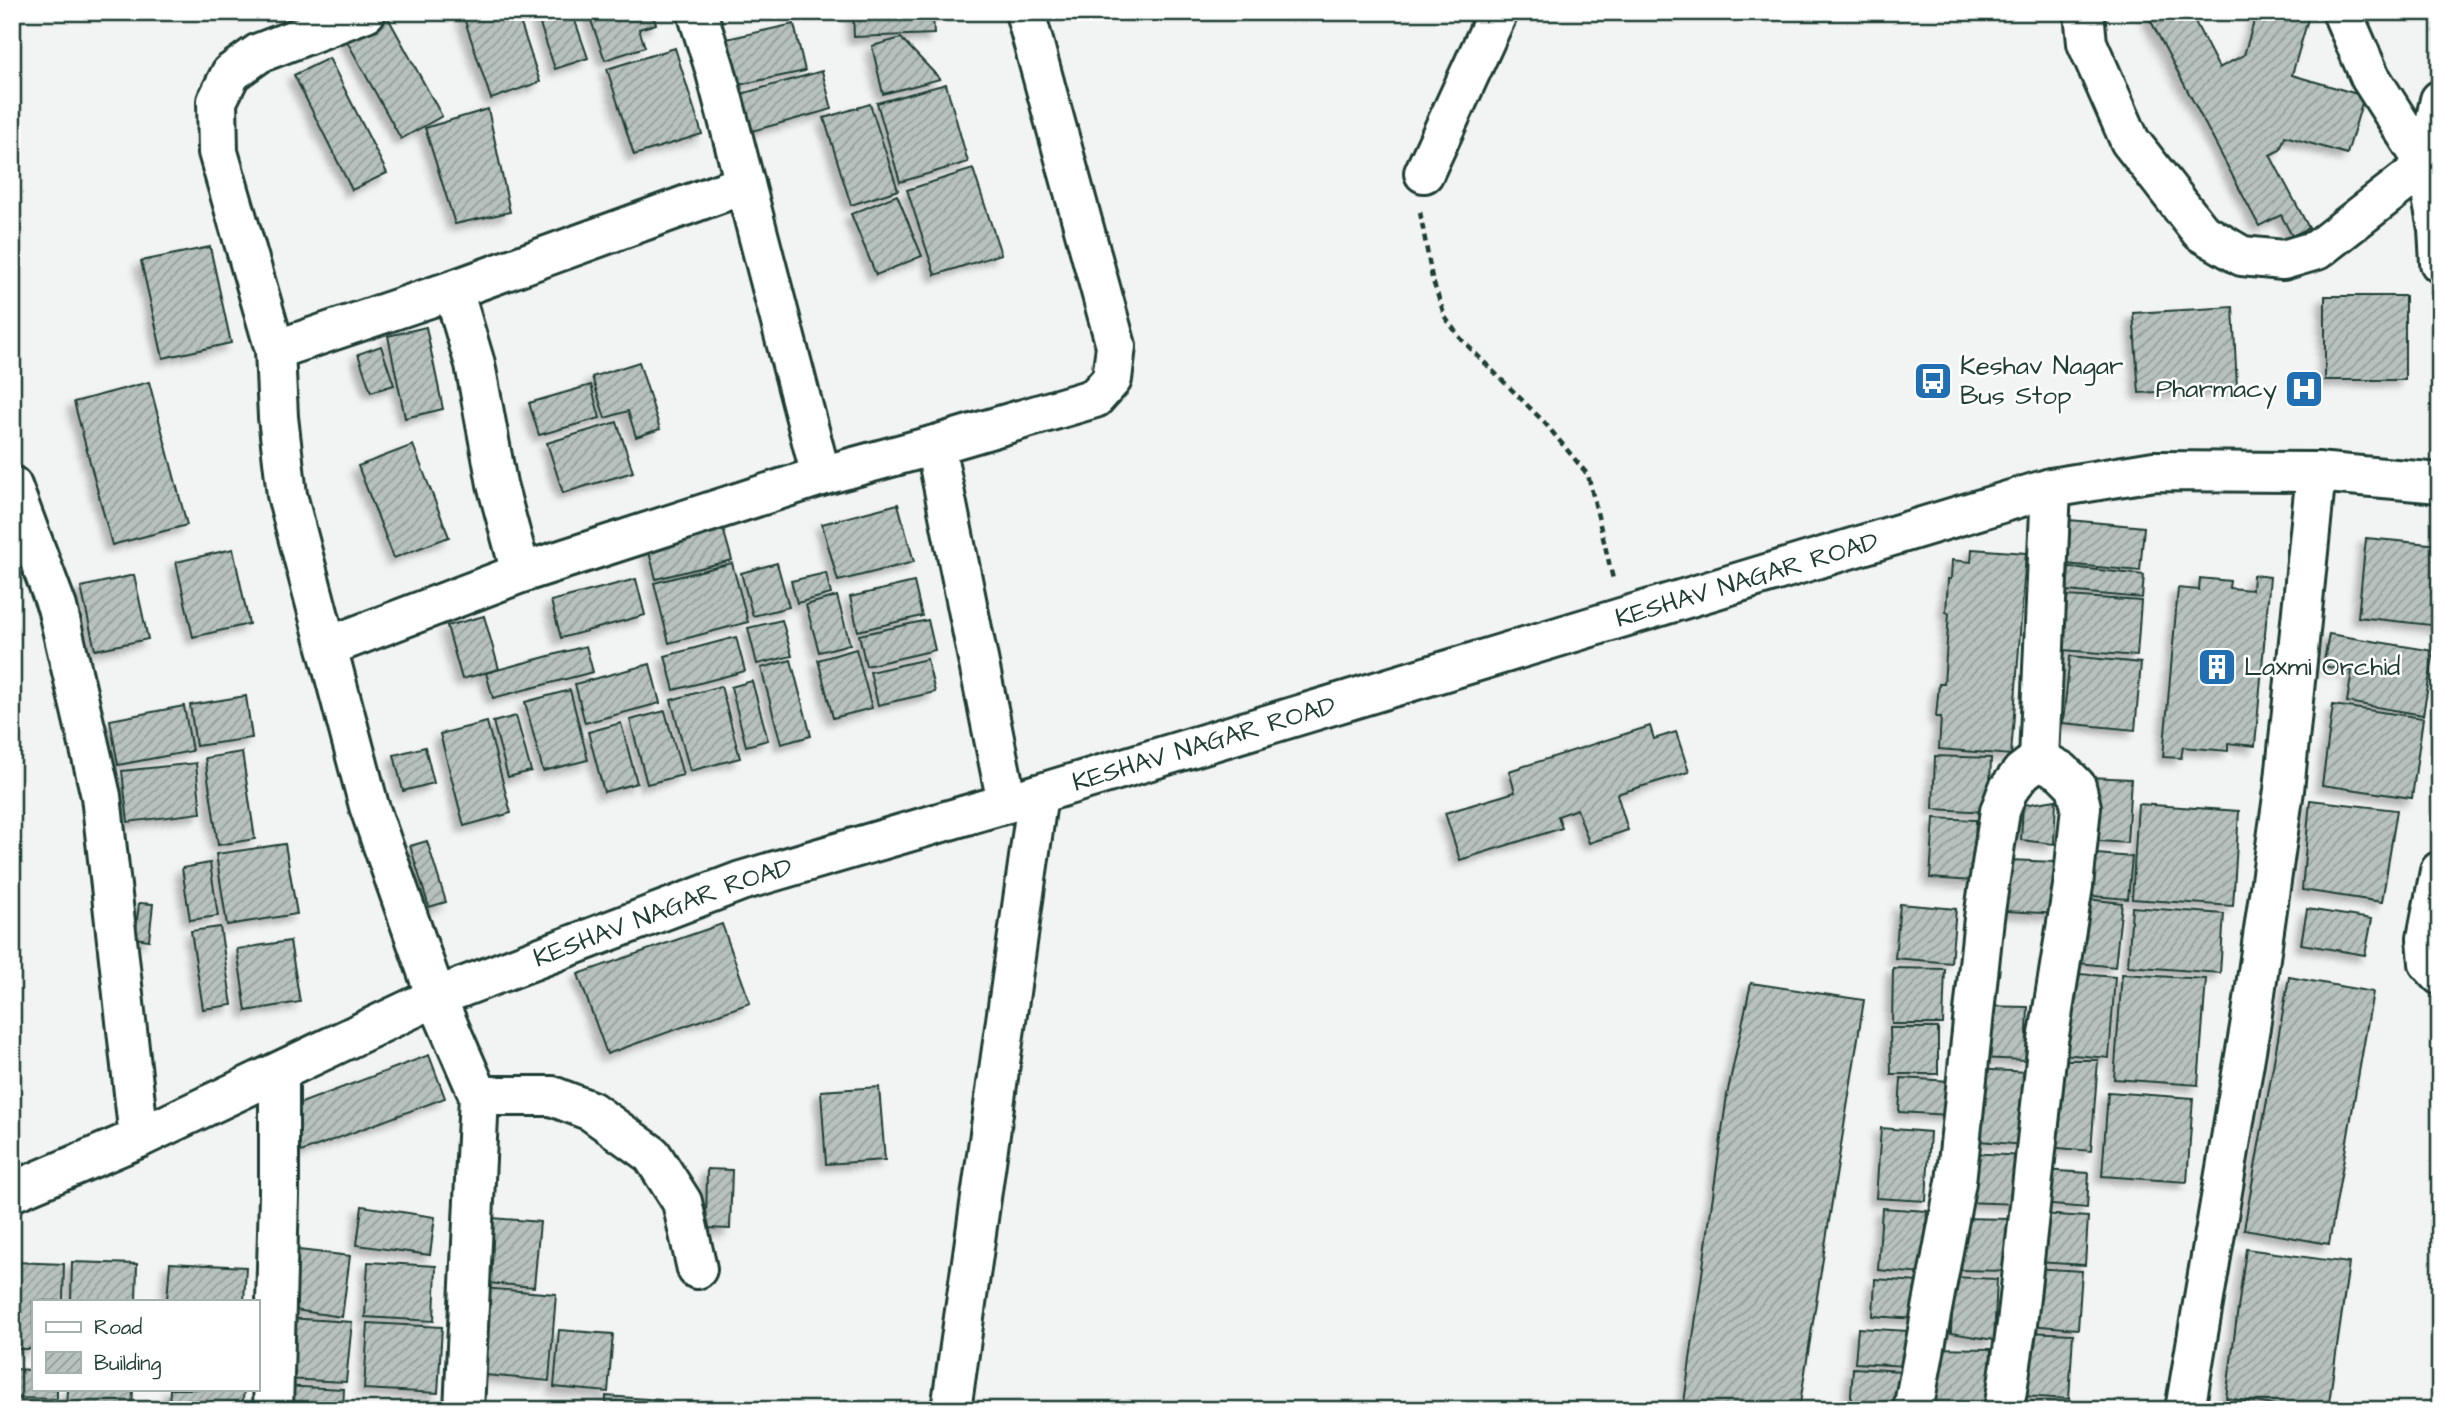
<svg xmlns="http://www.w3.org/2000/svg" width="2452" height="1422" font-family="'Architects Daughter',sans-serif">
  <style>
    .building { fill: url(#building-hatch); stroke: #1f3d34; stroke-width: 2; filter: url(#shadow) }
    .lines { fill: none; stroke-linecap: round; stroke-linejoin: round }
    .minor-casing { stroke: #1f3d34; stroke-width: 44 }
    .path { stroke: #1f3d34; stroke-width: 4.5; stroke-dasharray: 7 5; stroke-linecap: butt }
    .minor { stroke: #fff; stroke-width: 38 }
    .labels { text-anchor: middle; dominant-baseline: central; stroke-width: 5; stroke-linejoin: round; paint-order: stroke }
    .poi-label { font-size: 26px; fill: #1f3d34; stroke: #fff; text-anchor: start }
    .street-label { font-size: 26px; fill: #1f3d34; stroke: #fff }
  </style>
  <defs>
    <pattern id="building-hatch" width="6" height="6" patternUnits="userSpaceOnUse" patternTransform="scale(1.75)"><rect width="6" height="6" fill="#b7c1bd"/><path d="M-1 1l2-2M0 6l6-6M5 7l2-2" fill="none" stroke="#949e9a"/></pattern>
    <filter id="shadow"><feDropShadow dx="-6" dy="6" stdDeviation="3.5" flood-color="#0004"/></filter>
  </defs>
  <rect width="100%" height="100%" fill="#f2f3f3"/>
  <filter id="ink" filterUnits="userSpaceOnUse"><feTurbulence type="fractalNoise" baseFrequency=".0143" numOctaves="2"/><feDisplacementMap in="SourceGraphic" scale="14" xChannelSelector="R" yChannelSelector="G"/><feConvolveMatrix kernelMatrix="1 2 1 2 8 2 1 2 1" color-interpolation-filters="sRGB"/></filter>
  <g filter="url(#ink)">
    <g class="building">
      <polygon points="462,12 517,12 540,82 491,99"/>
      <polygon points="536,12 572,12 588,58 555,69"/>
      <polygon points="588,12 654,12 652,13 656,24 639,29 645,47 605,60"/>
      <polygon points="853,12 933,12 934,34 854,37"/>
      <polygon points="2146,12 2190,12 2219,68 2244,55 2257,12 2310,12 2292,75 2364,96 2347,154 2285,136 2280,150 2270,155 2309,228 2292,236 2281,215 2259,226"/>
      <polygon points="386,14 442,116 401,139 344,36"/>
      <polygon points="794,24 805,71 733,86 722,40"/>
      <polygon points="901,38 940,79 883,94 872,46"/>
      <polygon points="675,48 702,134 634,155 607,69"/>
      <polygon points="329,58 387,173 352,190 294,75"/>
      <polygon points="822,71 832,109 752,131 741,94"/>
      <polygon points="946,84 968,162 900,182 877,103"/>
      <polygon points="870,104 898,190 851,205 824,118"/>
      <polygon points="488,109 510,212 455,224 425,128"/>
      <polygon points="973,169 1001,254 935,275 907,190"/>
      <polygon points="897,195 922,256 876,275 851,214"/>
      <polygon points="210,247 231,343 163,358 141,261"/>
      <rect x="2325" y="296" width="80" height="84"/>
      <polygon points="2233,307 2237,388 2139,393 2133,313"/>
      <polygon points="426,327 443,409 405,418 388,336"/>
      <polygon points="381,346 394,385 371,392 358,354"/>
      <polygon points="639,362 660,429 636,437 628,411 605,418 592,377"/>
      <polygon points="149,382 187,525 112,545 74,402"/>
      <polygon points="591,385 600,418 539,435 529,403"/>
      <polygon points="617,422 633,472 563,493 547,443"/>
      <polygon points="413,445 449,537 394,558 358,466"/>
      <polygon points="898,504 914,562 838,581 822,524"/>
      <polygon points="720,518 732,560 656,579 645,537"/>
      <polygon points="2069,520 2144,527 2140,571 2065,564"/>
      <polygon points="2366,538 2440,545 2440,626 2358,617"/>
      <polygon points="233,549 249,624 193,637 176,562"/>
      <polygon points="1972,549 2026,553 2011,755 1939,749 1941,717 1936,717 1939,684 1944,684 1949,613 1946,612 1948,579 1951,579 1952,560 1971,562"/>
      <polygon points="732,563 748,622 669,643 654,583"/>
      <polygon points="777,563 789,607 753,616 741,573"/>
      <polygon points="2069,567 2144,575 2142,598 2067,591"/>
      <polygon points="826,573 831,594 797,603 791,581"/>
      <polygon points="134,575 148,639 95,650 81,587"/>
      <polygon points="2253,575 2270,577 2255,746 2228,743 2228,751 2183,747 2181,758 2163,757 2178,588 2199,590 2200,578 2230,581 2229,588 2252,590"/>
      <polygon points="636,579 645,615 561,638 551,601"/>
      <polygon points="914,582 922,616 858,631 850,597"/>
      <polygon points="837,596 850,644 819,652 806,605"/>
      <polygon points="2067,596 2141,601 2137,656 2063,650"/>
      <polygon points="484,616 499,669 462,679 447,626"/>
      <polygon points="782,620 792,656 757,664 748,628"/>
      <polygon points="928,620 935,650 866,666 859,635"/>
      <polygon points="2329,634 2434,651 2423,715 2347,702 2352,671 2323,666"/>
      <polygon points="736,637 745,671 674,690 665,656"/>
      <polygon points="586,646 593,672 493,698 486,673"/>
      <polygon points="856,649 872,708 833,718 818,660"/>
      <polygon points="2070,656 2141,663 2135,730 2063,723"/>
      <polygon points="927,659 935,692 878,705 870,672"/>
      <polygon points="791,660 811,736 781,744 761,668"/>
      <polygon points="650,664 660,703 585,723 575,684"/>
      <polygon points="752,681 768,740 746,746 731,687"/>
      <polygon points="721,686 740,758 690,771 671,700"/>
      <polygon points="570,690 588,760 543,771 525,702"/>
      <polygon points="246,696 252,738 196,746 190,705"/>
      <polygon points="2333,705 2423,718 2412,798 2322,785"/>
      <polygon points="184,706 192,751 118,765 110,720"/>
      <polygon points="665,711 683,775 647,784 630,720"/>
      <polygon points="516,716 531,771 508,777 493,722"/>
      <polygon points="487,722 511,813 464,826 440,734"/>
      <polygon points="621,723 637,783 604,792 588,732"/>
      <polygon points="1650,726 1654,739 1676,732 1689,772 1617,794 1628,830 1589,843 1577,809 1558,816 1562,828 1460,860 1445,813 1515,792 1509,771"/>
      <polygon points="425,747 434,783 403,791 394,755"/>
      <polygon points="242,752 255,839 218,845 205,758"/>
      <polygon points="1935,756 1991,758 1989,812 1933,809"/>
      <polygon points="196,763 201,813 128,822 122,771"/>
      <polygon points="2089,777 2131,779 2127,843 2085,840"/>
      <polygon points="2056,800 2054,844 2021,840 2023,805"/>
      <polygon points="2310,800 2397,810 2382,902 2302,890"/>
      <polygon points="2138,804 2239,811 2233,906 2132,899"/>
      <polygon points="1934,818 1976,820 1973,881 1930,878"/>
      <polygon points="427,841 446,902 429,907 410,846"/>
      <polygon points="285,844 297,914 227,925 216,854"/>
      <polygon points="2085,853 2132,857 2128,899 2081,895"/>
      <polygon points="2008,860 2056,862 2054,900 2061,914 2006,911"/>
      <polygon points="210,863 218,916 190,920 182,868"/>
      <polygon points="2077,898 2122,903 2115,967 2070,962"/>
      <polygon points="139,903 153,904 149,940 135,938"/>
      <polygon points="1900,904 1956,909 1951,963 1895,958"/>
      <polygon points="2132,907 2224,914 2220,973 2128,966"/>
      <polygon points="2307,909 2372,919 2365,955 2301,944"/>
      <polygon points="722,924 750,1003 607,1054 578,974"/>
      <polygon points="220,927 232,1005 203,1009 191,931"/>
      <polygon points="290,941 300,1002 246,1011 237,949"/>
      <polygon points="1893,968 1945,969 1943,1024 1892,1024"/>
      <polygon points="2068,973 2115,977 2109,1058 2061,1054"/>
      <polygon points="2122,974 2206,979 2198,1085 2114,1079"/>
      <polygon points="2289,977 2373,992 2329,1244 2244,1229"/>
      <polygon points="1751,983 1864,1000 1799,1410 1683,1410 1727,1095"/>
      <polygon points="1979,1006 2028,1007 2026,1060 1977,1058"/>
      <polygon points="1890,1028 1938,1028 1938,1074 1891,1074"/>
      <polygon points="429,1055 445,1098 301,1152 285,1109"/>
      <polygon points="2066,1060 2098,1060 2091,1151 2048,1147"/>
      <polygon points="1975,1069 2028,1072 2023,1145 1969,1140"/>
      <polygon points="1901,1078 1951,1081 1949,1115 1899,1112"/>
      <polygon points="879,1087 885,1160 826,1164 821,1091"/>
      <polygon points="2108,1092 2193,1098 2187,1182 2102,1176"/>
      <polygon points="1881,1128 1930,1132 1926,1201 1876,1198"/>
      <polygon points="1970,1153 2023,1156 2021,1204 1961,1202"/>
      <polygon points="707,1169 732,1170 730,1229 706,1228"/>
      <polygon points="2043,1170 2089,1173 2087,1208 2041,1204"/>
      <polygon points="362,1206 435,1217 430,1255 357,1245"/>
      <polygon points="1882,1208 1927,1211 1923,1274 1878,1270"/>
      <polygon points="2041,1214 2088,1217 2085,1265 2037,1262"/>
      <polygon points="481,1217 540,1222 534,1287 476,1282"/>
      <polygon points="1959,1218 2010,1219 2008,1271 1958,1270"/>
      <polygon points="290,1249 350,1256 342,1317 281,1308"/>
      <polygon points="2246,1249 2349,1263 2328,1410 2309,1410 2226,1398"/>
      <polygon points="13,1262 64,1264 63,1301 33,1301 33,1349 12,1349"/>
      <polygon points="72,1262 137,1264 136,1301 71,1301"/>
      <polygon points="368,1262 436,1266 434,1321 365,1317"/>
      <polygon points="170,1263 246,1267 244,1301 167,1300"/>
      <polygon points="2032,1268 2082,1271 2078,1329 2028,1325"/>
      <polygon points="1953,1277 1997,1279 1994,1340 1951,1333"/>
      <polygon points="1875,1279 1919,1282 1916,1319 1873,1316"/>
      <polygon points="482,1288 556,1294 549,1381 475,1374"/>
      <polygon points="287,1318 352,1322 346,1382 283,1379"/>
      <polygon points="368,1323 442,1327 438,1393 364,1389"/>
      <polygon points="1858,1328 1908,1331 1906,1366 1855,1363"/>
      <polygon points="559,1330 613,1334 608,1392 554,1387"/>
      <polygon points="2027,1332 2073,1334 2069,1399 2023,1396"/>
      <polygon points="1932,1348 1991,1349 1989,1410 1930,1410"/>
      <polygon points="1853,1368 1902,1371 1899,1410 1850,1410"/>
      <polygon points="12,1369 33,1370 33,1389 57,1389 57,1399 12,1398"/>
      <polygon points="281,1386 344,1389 343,1410 279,1410"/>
      <polygon points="68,1389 133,1389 132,1410 67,1410"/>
      <polygon points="170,1389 244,1389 242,1410 169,1407"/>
      <polygon points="606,1396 661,1400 660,1410 605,1410"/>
      <polygon points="2016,1406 2055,1409 2055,1410 2016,1410"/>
    </g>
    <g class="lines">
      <g class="minor-casing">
        <g id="minor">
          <polyline points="366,12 259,53 231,73 217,101 218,152 275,350 278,417 287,495 369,806 436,997 479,1096 464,1410"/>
          <polyline points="697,12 715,69 821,476"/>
          <polyline points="2084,12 2087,43 2130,141 2201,232 2242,256 2283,260 2317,250 2426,165 2440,100"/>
          <polyline points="2342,12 2370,77 2426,165 2438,229 2440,263"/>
          <polyline points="1424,173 1498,12"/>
          <polyline points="453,290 475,364 497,484 521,573"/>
          <polyline points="275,350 453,290 745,184"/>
          <polyline points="935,445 1007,803"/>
          <polyline points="12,486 57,607 101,796 139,1138"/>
          <polyline points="327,647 521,573 821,476 935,445 1095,398 1112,379 1116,346 1025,12"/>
          <polyline points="2440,871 2427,938 2429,963 2440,975"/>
          <polyline points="479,1096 552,1096 591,1111 652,1155 682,1202 697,1269"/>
          <path id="s1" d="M12,1192L139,1138L436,997L741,881L1038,794L2051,488L2154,471L2316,472L2440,483"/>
          <polyline points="273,1410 279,1196 279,1072"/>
          <polyline points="951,1410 1038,794"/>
          <polyline points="1913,1410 1956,1182 1984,918 2000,811 2008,790 2022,772 2039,759 2051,488"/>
          <polyline points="2004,1410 2017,1324 2048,1041 2073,886 2081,807 2076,786 2061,771 2039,759"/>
          <polyline points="2185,1410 2251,1021 2284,790 2316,472"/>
        </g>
      </g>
      <polyline class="path" points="1420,212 1432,278 1445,317 1461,339 1544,422 1588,475 1613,579"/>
      <use href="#minor" class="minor"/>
    </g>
  </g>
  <defs>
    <g id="bus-square" transform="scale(2.0125)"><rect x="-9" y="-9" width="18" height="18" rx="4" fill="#1f6fb2" stroke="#fff"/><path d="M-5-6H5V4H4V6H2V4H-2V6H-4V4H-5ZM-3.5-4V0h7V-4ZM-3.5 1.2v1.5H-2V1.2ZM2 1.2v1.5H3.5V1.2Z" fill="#fff"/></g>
    <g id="hospital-square" transform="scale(2.0125)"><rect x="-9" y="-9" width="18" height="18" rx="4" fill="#1f6fb2" stroke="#fff"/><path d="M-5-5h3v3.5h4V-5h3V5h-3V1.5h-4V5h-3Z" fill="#fff"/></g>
    <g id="building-square" transform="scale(2.0125)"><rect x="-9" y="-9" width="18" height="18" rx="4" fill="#1f6fb2" stroke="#fff"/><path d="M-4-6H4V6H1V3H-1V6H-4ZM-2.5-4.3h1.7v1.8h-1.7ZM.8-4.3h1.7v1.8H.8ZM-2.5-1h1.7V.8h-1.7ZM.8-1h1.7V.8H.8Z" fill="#fff"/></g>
  </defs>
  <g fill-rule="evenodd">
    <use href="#bus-square" x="1933" y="381"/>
    <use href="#hospital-square" x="2304" y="389"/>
    <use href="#building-square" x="2217" y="667"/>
  </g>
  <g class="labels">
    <g class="poi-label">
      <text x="1960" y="366">Keshav Nagar<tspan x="1960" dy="30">Bus Stop</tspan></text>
      <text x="2277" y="389" text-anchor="end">Pharmacy</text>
      <text x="2244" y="667">Laxmi Orchid</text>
    </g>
    <g class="street-label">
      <text stroke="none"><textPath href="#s1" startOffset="1843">KESHAV NAGAR ROAD</textPath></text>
      <text stroke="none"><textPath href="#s1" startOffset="1276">KESHAV NAGAR ROAD</textPath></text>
      <text stroke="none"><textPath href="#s1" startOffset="709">KESHAV NAGAR ROAD</textPath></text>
    </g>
  </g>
  <rect width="2452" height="1422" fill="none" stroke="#fff" stroke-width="42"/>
  <rect x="21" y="21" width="2410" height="1380" fill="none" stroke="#1f3d34" stroke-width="2.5" filter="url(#ink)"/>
  <rect x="32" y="1300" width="228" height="91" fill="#ffffff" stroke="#a5b1ae" stroke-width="2"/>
  <rect x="46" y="1322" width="35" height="10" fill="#ffffff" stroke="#a5b1ae" stroke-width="2"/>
  <text x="94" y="1334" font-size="21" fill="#1f3d34">Road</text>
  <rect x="46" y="1352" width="35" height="21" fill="url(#building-hatch)" stroke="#a5b1ae" stroke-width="2"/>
  <text x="94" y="1370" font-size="21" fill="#1f3d34">Building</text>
</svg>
